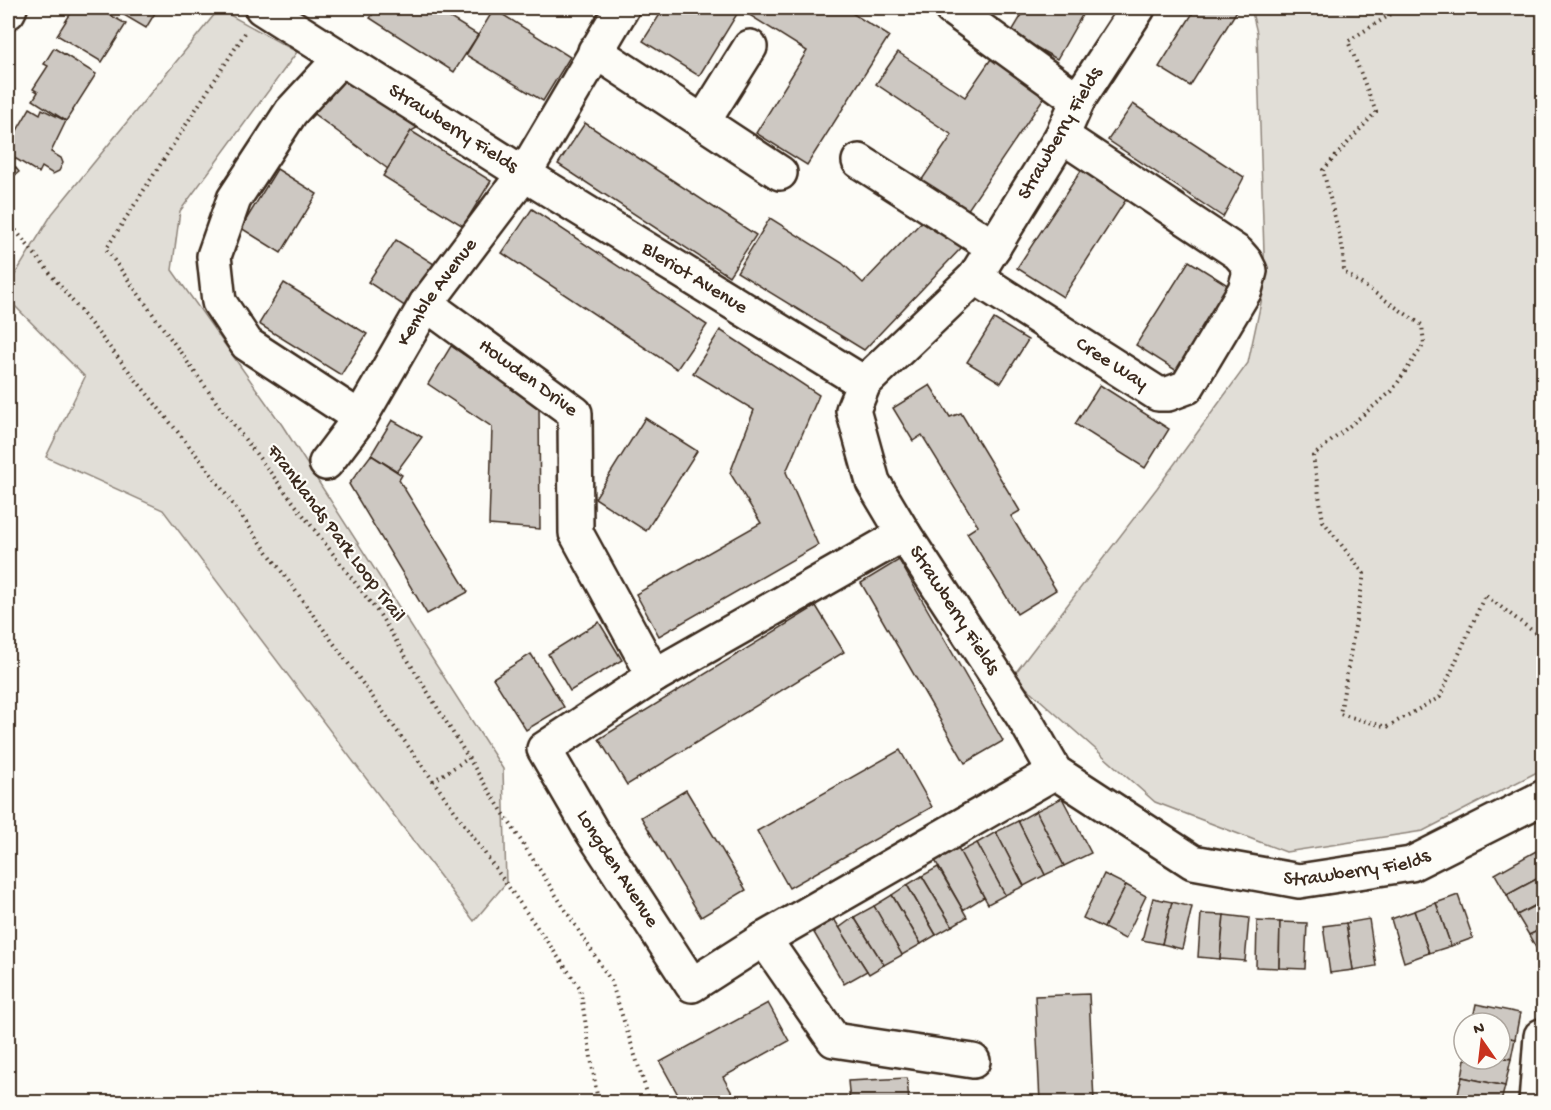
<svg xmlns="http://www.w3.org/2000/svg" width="1551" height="1110" font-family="'Gochi Hand',sans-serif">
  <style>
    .green { fill: #e1ded7; stroke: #8e847a; stroke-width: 1.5 }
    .building { fill: #cdc8c2; stroke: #3b2a1e; stroke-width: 1.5 }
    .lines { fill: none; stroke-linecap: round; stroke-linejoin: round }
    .minor-casing { stroke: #3b2a1e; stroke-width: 38 }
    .path { stroke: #3b2a1e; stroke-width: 4; stroke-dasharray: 1.5 4.5; stroke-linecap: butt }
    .minor { stroke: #fdfcf7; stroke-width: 33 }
    .labels { text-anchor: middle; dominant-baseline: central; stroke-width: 4.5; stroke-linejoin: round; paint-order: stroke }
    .street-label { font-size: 20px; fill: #3b2a1e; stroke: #fdfcf7 }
  </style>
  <rect width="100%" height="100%" fill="#fdfcf7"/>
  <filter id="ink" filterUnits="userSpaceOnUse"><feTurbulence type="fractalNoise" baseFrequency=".0167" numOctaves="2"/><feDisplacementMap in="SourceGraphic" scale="12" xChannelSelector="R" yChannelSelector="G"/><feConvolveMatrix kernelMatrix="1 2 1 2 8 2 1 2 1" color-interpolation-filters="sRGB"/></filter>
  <g filter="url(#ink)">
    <g class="green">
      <polygon points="1251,8 1543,8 1543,769 1423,831 1286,852 1155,802 1013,676 1157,488 1248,363 1265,284 1257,33"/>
      <polygon points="219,9 297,52 180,211 172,270 282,425 503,769 506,883 474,921 163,510 46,457 85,377 8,299 8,286 52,214"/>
    </g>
    <g class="building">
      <polygon points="64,8 98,8 126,24 102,62 57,35 71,13 63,9"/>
      <polygon points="112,8 158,8 146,28"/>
      <polygon points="377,8 434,8 478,35 454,72 370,18"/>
      <polygon points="664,8 844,8 889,36 807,165 756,133 807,51 740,9 699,76 643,41"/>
      <polygon points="1026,8 1043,8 1050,11 1052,8 1086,8 1057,59 1011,33"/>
      <polygon points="1196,8 1236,8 1238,9 1190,86 1159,67"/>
      <polygon points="494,9 570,57 543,101 466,55"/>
      <polygon points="54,48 96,74 66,121 33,100 38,92 33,89 48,66 44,64"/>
      <polygon points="898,52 965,97 993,56 1047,93 965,214 919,184 952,135 876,84"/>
      <polygon points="343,74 417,128 411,131 388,169 314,114"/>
      <polygon points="1133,104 1244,177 1223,217 1108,140"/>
      <polygon points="30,108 40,114 42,109 66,121 51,152 61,158 63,163 59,171 53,174 42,167 39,173 8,154 8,146"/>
      <polygon points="585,123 756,235 729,276 558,164"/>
      <polygon points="411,131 491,181 463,226 383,176"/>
      <polygon points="8,158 19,172 8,181"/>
      <polygon points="1084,166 1129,195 1063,297 1017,268"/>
      <polygon points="277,169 317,194 281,253 241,228"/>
      <polygon points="532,209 707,325 677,369 502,253"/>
      <polygon points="930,213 964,245 864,350 737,272 770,218 842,263 863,283"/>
      <polygon points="396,240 434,264 406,307 368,282"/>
      <polygon points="1189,261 1234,289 1180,373 1136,345"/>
      <polygon points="284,283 367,334 341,375 259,324"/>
      <polygon points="994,319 1028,340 1001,383 967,362"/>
      <polygon points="720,330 819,395 786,472 818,545 659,636 636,594 761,523 730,473 754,410 693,373"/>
      <polygon points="451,346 539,406 540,529 489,525 492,427 428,384"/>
      <polygon points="930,385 950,417 961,413 1020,511 1011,516 1056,590 1017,614 967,533 978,526 922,435 913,441 893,408"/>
      <polygon points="1100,385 1169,429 1145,468 1075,424"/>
      <polygon points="645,418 697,451 646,531 595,498"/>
      <polygon points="392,420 422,437 397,471 371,455"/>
      <polygon points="371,455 402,475 399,480 468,592 427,614 349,484"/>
      <polygon points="899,560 1003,741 965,763 861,583"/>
      <polygon points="816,606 844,652 627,785 599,739"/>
      <polygon points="599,622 622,660 570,691 548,654"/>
      <polygon points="531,654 564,707 526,730 493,678"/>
      <polygon points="900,750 932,807 789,888 757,831"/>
      <polygon points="686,790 746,890 701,917 641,817"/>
      <polygon points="1062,798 1091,853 1064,866 1036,811"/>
      <polygon points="1036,811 1064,866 1045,875 1018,821"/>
      <polygon points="1018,821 1045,875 1024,886 996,832"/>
      <polygon points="996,832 1024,886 1005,895 977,843"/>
      <polygon points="955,842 984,897 963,910 932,855"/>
      <polygon points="977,843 1005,895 988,904 960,852"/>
      <polygon points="1536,851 1544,865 1544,875 1507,895 1495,874"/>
      <polygon points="938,867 967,917 952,926 922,876"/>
      <polygon points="1104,874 1126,885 1104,928 1083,918"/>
      <polygon points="1544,875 1544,901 1517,915 1507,895"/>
      <polygon points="922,876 952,926 936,935 907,885"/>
      <polygon points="907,885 936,935 921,944 892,895"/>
      <polygon points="1126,885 1146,896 1125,939 1104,928"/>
      <polygon points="892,895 921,944 902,955 874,906"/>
      <polygon points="1458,895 1473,938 1451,946 1436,903"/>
      <polygon points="1153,898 1172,902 1162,944 1142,940"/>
      <polygon points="1544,901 1544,928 1529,935 1517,915"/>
      <polygon points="1172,902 1192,907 1182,949 1162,944"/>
      <polygon points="1436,903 1451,946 1429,953 1414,911"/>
      <polygon points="874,906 902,955 884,965 854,917"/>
      <polygon points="1414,911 1429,953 1404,962 1391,919"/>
      <polygon points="1201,914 1224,915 1220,959 1198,957"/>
      <polygon points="1224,915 1249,918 1245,961 1220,959"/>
      <polygon points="854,917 884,965 869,974 839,928"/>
      <polygon points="834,919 867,971 844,984 813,931"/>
      <polygon points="1369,919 1376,966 1353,970 1346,923"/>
      <polygon points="1257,921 1280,922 1279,968 1256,967"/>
      <polygon points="1280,922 1307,923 1305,969 1279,968"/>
      <polygon points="1346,923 1353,970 1330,973 1323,926"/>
      <polygon points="1544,928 1544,954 1540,955 1529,935"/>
      <polygon points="1089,994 1094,1102 1040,1102 1035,996"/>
      <polygon points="768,1003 789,1041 723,1077 737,1102 682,1102 660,1062"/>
      <polygon points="1476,1004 1520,1013 1515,1039 1500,1036 1500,1023 1472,1023"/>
      <polygon points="1500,1036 1515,1039 1511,1059 1500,1057"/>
      <polygon points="1500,1057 1511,1059 1505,1086 1462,1077 1465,1059 1500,1059"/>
      <polygon points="1462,1077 1505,1086 1501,1102 1471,1102 1457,1099"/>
      <polygon points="907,1078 909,1102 850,1102 848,1081"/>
    </g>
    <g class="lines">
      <g class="minor-casing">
        <g id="minor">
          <path id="s1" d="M262,8L524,174L864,383"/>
          <polyline points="951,8 1078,100"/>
          <path id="s2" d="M1138,8L1078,100L1062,136L975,277L864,383L853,410L873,482L904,534L1024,718L1055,772L1193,862L1299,881L1411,864L1544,797"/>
          <polyline points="8,12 10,8"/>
          <polyline points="595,51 780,173"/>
          <polyline points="341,58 291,112 234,199 214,256 219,302 247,344 360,418"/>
          <polyline points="703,122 750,47"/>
          <polyline points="859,161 994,247"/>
          <path id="s3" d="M975,277L1158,394H1168L1187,387L1245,290L1250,271L1245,261L1238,253L1062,136"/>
          <path id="s4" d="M426,304L575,413L576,533L654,676"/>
          <path id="s5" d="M326,463L360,418L426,304L524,174L622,8"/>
          <path id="s6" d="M904,534L654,676L544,749L591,830L692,985L764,939L1055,772"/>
          <polyline points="764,939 834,1040 973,1061"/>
          <polyline points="1536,1102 1541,1036 1544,1035"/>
        </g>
      </g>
      <g class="path">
        <polyline points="1401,8 1348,41 1376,112 1323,170 1343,250 1344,272 1422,325 1424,344 1392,391 1313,456 1323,521 1364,574 1340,714 1387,727 1440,697 1485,595 1538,635 1544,635"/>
        <polyline points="245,33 106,249 217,403 380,615 484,783 611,981 650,1102"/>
        <polyline points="8,221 206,467 442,793 580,988 598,1102"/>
        <polyline points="433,781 469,758"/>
      </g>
      <use href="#minor" class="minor"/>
    </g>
  </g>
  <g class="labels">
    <g class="street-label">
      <text stroke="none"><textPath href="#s1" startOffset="226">Strawberry Fields</textPath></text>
      <text transform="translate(1061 134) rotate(-60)">Strawberry Fields</text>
      <text stroke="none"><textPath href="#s1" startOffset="510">Bleriot Avenue</textPath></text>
      <text stroke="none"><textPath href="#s5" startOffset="204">Kemble Avenue</textPath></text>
      <text stroke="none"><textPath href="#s3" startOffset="162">Cree Way</textPath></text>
      <text stroke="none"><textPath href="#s4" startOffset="126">Howden Drive</textPath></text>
      <text transform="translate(335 534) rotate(53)">Franklands Park Loop Trail</text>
      <text stroke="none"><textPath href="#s2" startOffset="724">Strawberry Fields</textPath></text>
      <text stroke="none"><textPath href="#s2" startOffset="1246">Strawberry Fields</textPath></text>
      <text stroke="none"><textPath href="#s6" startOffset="560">Longden Avenue</textPath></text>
    </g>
  </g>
  <rect width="1551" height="1110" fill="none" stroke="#fdfcf7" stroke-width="30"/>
  <rect x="15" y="15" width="1521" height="1080" fill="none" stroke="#3b2a1e" stroke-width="2" filter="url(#ink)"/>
  <g transform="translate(1482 1041) rotate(346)"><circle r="28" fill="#fdfcf7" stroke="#afa8a0" stroke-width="1.5"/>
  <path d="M0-4.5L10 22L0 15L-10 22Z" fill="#c8321e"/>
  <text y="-9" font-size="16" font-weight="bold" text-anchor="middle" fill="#3b2a1e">N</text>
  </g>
</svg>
